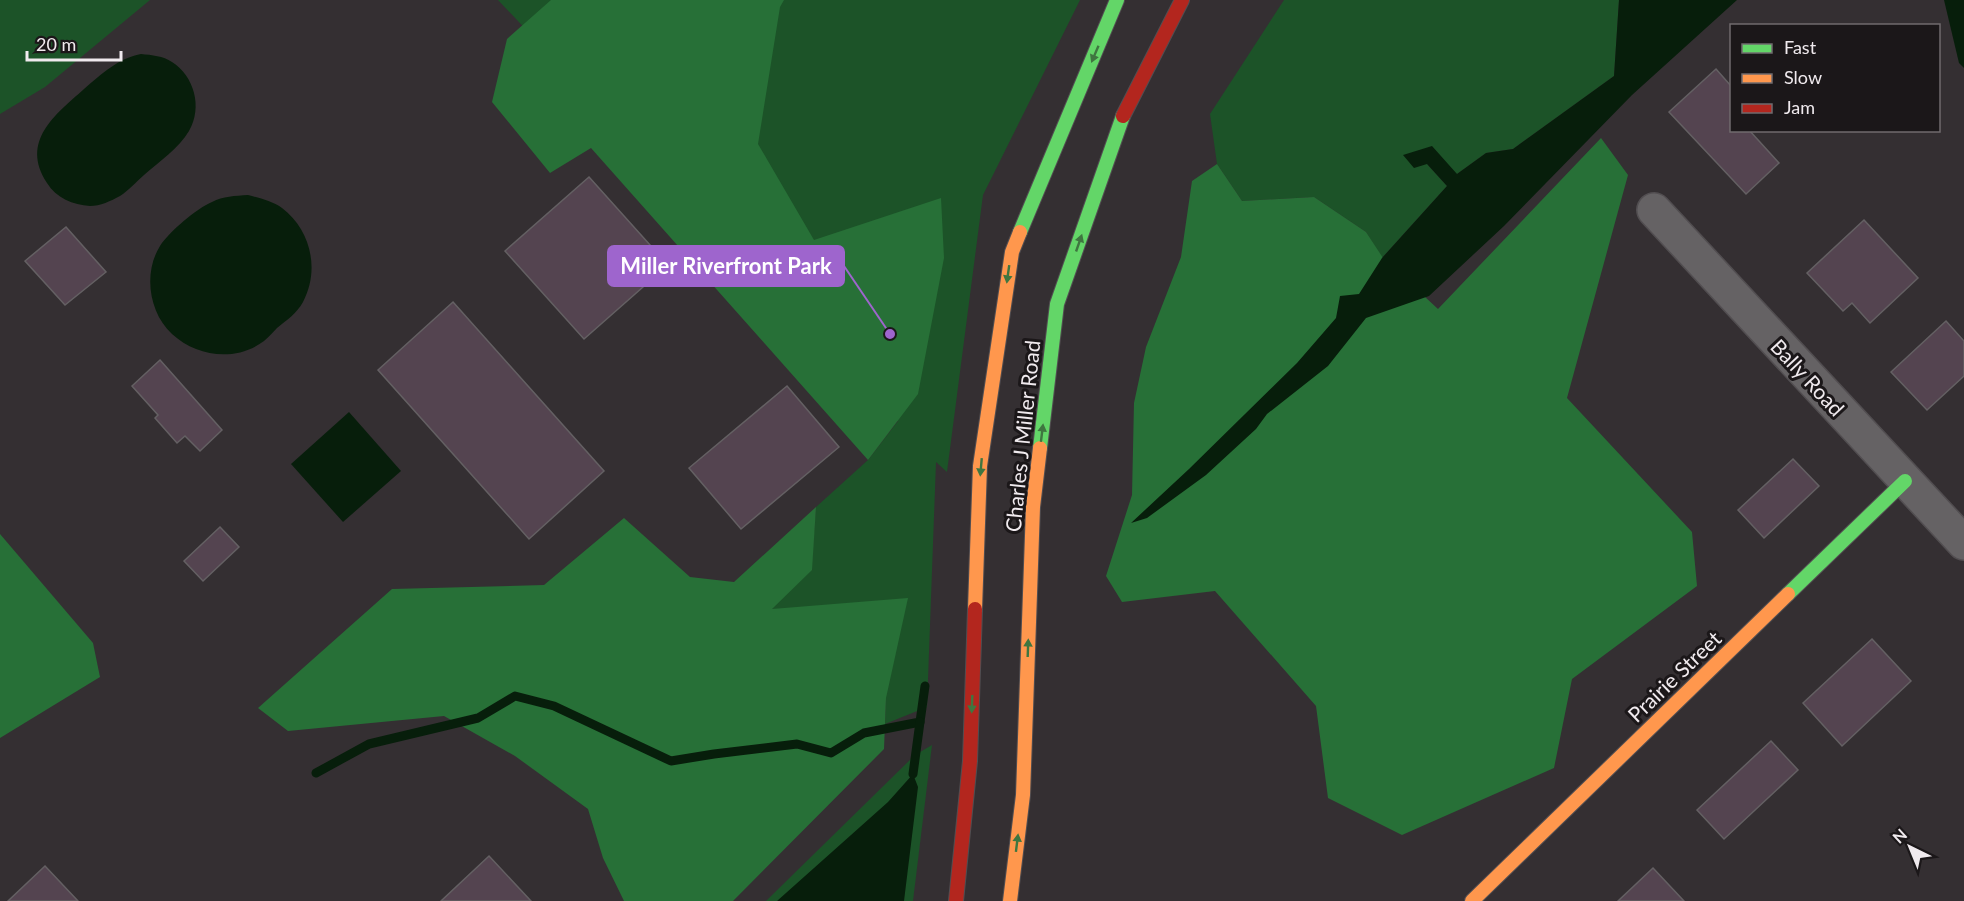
<svg xmlns="http://www.w3.org/2000/svg" width="1964" height="901" font-family="Lato,sans-serif">
  <style>
    .green { fill: #1c5328 }
    .forest { fill: #277037 }
    .water { fill: #071e0b }
    .lines { fill: none; stroke-linecap: round; stroke-linejoin: round }
    .stream { stroke: #071e0b; stroke-width: 9 }
    .building { fill: #544450; stroke: #646063; stroke-width: 1.5 }
    .street-casing { stroke: #524e51; stroke-width: 36 }
    .fast-casing { stroke: #524e51; stroke-width: 16 }
    .slow-casing { stroke: #524e51; stroke-width: 16 }
    .jam-casing { stroke: #524e51; stroke-width: 16 }
    .street { stroke: #656264; stroke-width: 33 }
    .fast { stroke: #63d668; stroke-width: 14 }
    .slow { stroke: #ff974d; stroke-width: 14 }
    .jam { stroke: #b3261e; stroke-width: 14 }
    .oneway { fill: #3f7640 }
    .labels { text-anchor: middle; dominant-baseline: central; stroke-width: 6; stroke-linejoin: round; paint-order: stroke }
    .street-label { font-size: 21px; fill: #f0eaee; stroke: #1b1719 }
    .leader { fill: none; stroke: #9e65cd; stroke-width: 2 }
    .callout-dot { fill: #9e65cd; stroke: #1b1719; stroke-width: 2 }
    .callout { fill: #9e65cd; stroke: #9e65cd; stroke-width: 2 }
    .callout-label { font-size: 22px; text-anchor: middle; font-weight: bold; fill: #fff }
  </style>
  <rect width="100%" height="100%" fill="#342f32"/>
  <g class="green">
    <polygon points="0,0 150,0 45,87 0,114"/>
    <polygon points="498,0 1080,0 983,195 947,472 936,462 927,707 885,724 886,698 771,609 811,570 816,507 868,460 898,421"/>
    <polygon points="1284,0 1619,0 1614,76 1513,149 1486,153 1457,174 1427,164 1447,186 1382,258 1366,232 1314,197 1242,201 1217,164 1210,114"/>
    <polygon points="932,745 913,901 766,901 915,755"/>
  </g>
  <g class="forest">
    <polygon points="551,0 784,0 780,7 758,144 814,240 941,198 944,258 918,394 868,460 591,148 550,173 492,102 507,39"/>
    <polygon points="1601,138 1628,175 1567,398 1692,532 1697,586 1572,679 1554,768 1402,835 1328,798 1316,706 1215,591 1122,602 1106,576 1132,495 1134,403 1146,347 1181,257 1192,181 1217,164 1242,201 1314,197 1366,232 1383,258 1438,309"/>
    <polygon points="816,507 812,570 772,609 908,598 886,698 884,749 733,901 624,901 603,858 588,809 515,756 444,716 288,731 258,708 392,589 544,585 624,518 690,577 734,582"/>
    <polygon points="0,534 93,643 100,677 0,738"/>
  </g>
  <g class="water">
    <polygon points="1619,0 1737,0 1632,95 1504,226 1429,296 1366,318 1328,366 1267,414 1256,429 1206,475 1147,518 1131,523 1189,469 1297,363 1336,318 1340,296 1359,294 1382,258 1447,186 1427,164 1414,168 1403,155 1432,146 1457,174 1486,153 1513,149 1614,76"/>
    <polygon points="1944,0 1964,0 1964,68 1959,63"/>
    <path d="M141,54C152,55 163,56 172,62C194,76 203,107 189,131C179,148 159,162 144,175C136,182 128,191 120,196C111,201 100,206 90,206C73,205 56,198 47,183C20,141 55,115 84,89C103,73 117,59 141,54Z"/>
    <path d="M248,195C259,198 272,201 282,208C311,230 320,270 303,302C297,313 287,320 277,328C273,332 269,337 264,341C236,362 197,357 172,334C149,313 143,273 160,246C170,231 196,209 212,202C223,196 235,196 248,195Z"/>
    <polygon points="349,412 401,471 343,522 291,464"/>
    <polygon points="913,774 918,787 904,901 777,901 888,802"/>
  </g>
  <g class="lines">
    <g class="stream">
      <polyline points="316,773 369,744 478,718 515,696 554,706 671,761 714,754 797,744 831,753 864,733 920,722 925,686"/>
      <polyline points="913,774 920,722"/>
    </g>
  </g>
  <g class="building">
    <polygon points="1716,69 1731,86 1731,130 1749,130 1779,163 1746,194 1669,112"/>
    <polygon points="589,177 668,265 584,339 505,251"/>
    <polygon points="1864,220 1918,278 1870,323 1852,303 1843,311 1807,273"/>
    <polygon points="66,227 106,272 65,305 25,261"/>
    <polygon points="453,302 604,471 529,539 378,370"/>
    <polygon points="1946,321 1964,341 1964,376 1927,410 1891,372"/>
    <polygon points="160,360 222,430 200,451 185,436 177,443 155,418 158,415 132,386"/>
    <polygon points="787,386 839,447 741,529 689,468"/>
    <polygon points="1793,459 1819,486 1764,538 1738,510"/>
    <polygon points="220,527 239,547 203,581 184,561"/>
    <polygon points="1872,639 1911,681 1842,746 1803,703"/>
    <polygon points="1771,741 1798,770 1724,839 1697,810"/>
    <polygon points="489,856 531,901 441,901"/>
    <polygon points="45,866 78,901 8,901"/>
    <polygon points="1653,868 1684,901 1618,901"/>
  </g>
  <g class="lines">
    <g class="street-casing">
      <polyline id="street" points="1654,210 1964,543"/>
    </g>
    <g class="fast-casing">
      <g id="fast">
        <polyline points="1020,232 1117,0"/>
        <polyline points="1040,448 1057,304 1123,116"/>
        <polyline points="1788,594 1905,481"/>
      </g>
    </g>
    <g class="slow-casing">
      <g id="slow">
        <polyline points="975,609 980,466 1012,252 1020,232"/>
        <polyline points="1010,901 1023,795 1033,507 1040,448"/>
        <polyline points="1472,901 1788,594"/>
      </g>
    </g>
    <g class="jam-casing">
      <g id="jam">
        <polyline points="1123,116 1182,0"/>
        <polyline points="956,901 970,761 975,609"/>
      </g>
    </g>
    <use href="#street" class="street"/>
    <use href="#fast" class="fast"/>
    <use href="#slow" class="slow"/>
    <use href="#jam" class="jam"/>
  </g>
  <defs><path id="oneway-solid" d="M-6-.8H1V-3.2L6.5 0L1 3.2V.8H-6Z" transform="scale(1.5)"/></defs>
  <g class="oneway">
    <use href="#oneway-solid" transform="translate(1095 54) rotate(113)"/>
    <use href="#oneway-solid" transform="translate(1079 243) rotate(-71)"/>
    <use href="#oneway-solid" transform="translate(1008 274) rotate(98)"/>
    <use href="#oneway-solid" transform="translate(1042 433) rotate(-83)"/>
    <use href="#oneway-solid" transform="translate(981 467) rotate(95)"/>
    <use href="#oneway-solid" transform="translate(1028 648) rotate(-88)"/>
    <use href="#oneway-solid" transform="translate(972 704) rotate(92)"/>
    <use href="#oneway-solid" transform="translate(1017 843) rotate(-83)"/>
  </g>
  <g class="labels">
    <g class="street-label">
      <text transform="translate(1808 377) rotate(47)">Bally Road</text>
      <text transform="translate(1022 436) rotate(-84)">Charles J Miller Road</text>
      <text transform="translate(1674 676) rotate(-44)">Prairie Street</text>
    </g>
  </g>
  <path class="leader" d="M890 334L844 266"/>
  <circle class="callout-dot" cx="890" cy="334" r="6"/>
  <rect class="callout" x="608" y="246" width="236" height="40" rx="6"/>
  <g class="callout-label">
    <text x="726" y="274">Miller Riverfront Park</text>
  </g>
  <rect x="1730" y="24" width="210" height="108" fill="#1b1719" stroke="#706b6e" stroke-width="1.5"/>
  <rect x="1742" y="44" width="30" height="9" fill="#63d668" stroke="#706b6e" stroke-width="1.5"/>
  <text x="1784" y="54" font-size="18" fill="#f0eaee">Fast</text>
  <rect x="1742" y="74" width="30" height="9" fill="#ff974d" stroke="#706b6e" stroke-width="1.5"/>
  <text x="1784" y="84" font-size="18" fill="#f0eaee">Slow</text>
  <rect x="1742" y="104" width="30" height="9" fill="#b3261e" stroke="#706b6e" stroke-width="1.5"/>
  <text x="1784" y="114" font-size="18" fill="#f0eaee">Jam</text>
  <g transform="translate(1910 847) rotate(317)" stroke="#1b1719" stroke-width="4.5" paint-order="stroke">
  <path d="M0-4.5L10 22L0 15L-10 22Z" fill="#f0eaee"/>
  <text y="-9" font-size="16" font-weight="bold" text-anchor="middle" fill="#f0eaee">N</text>
  </g>
  <path d="M27 51v9h94v-9" fill="none" stroke="#f0eaee" stroke-width="3"/>
  <text x="36" y="51" font-size="18" fill="#f0eaee" stroke="#1b1719" stroke-width="4.5" paint-order="stroke">20 m</text>
</svg>
